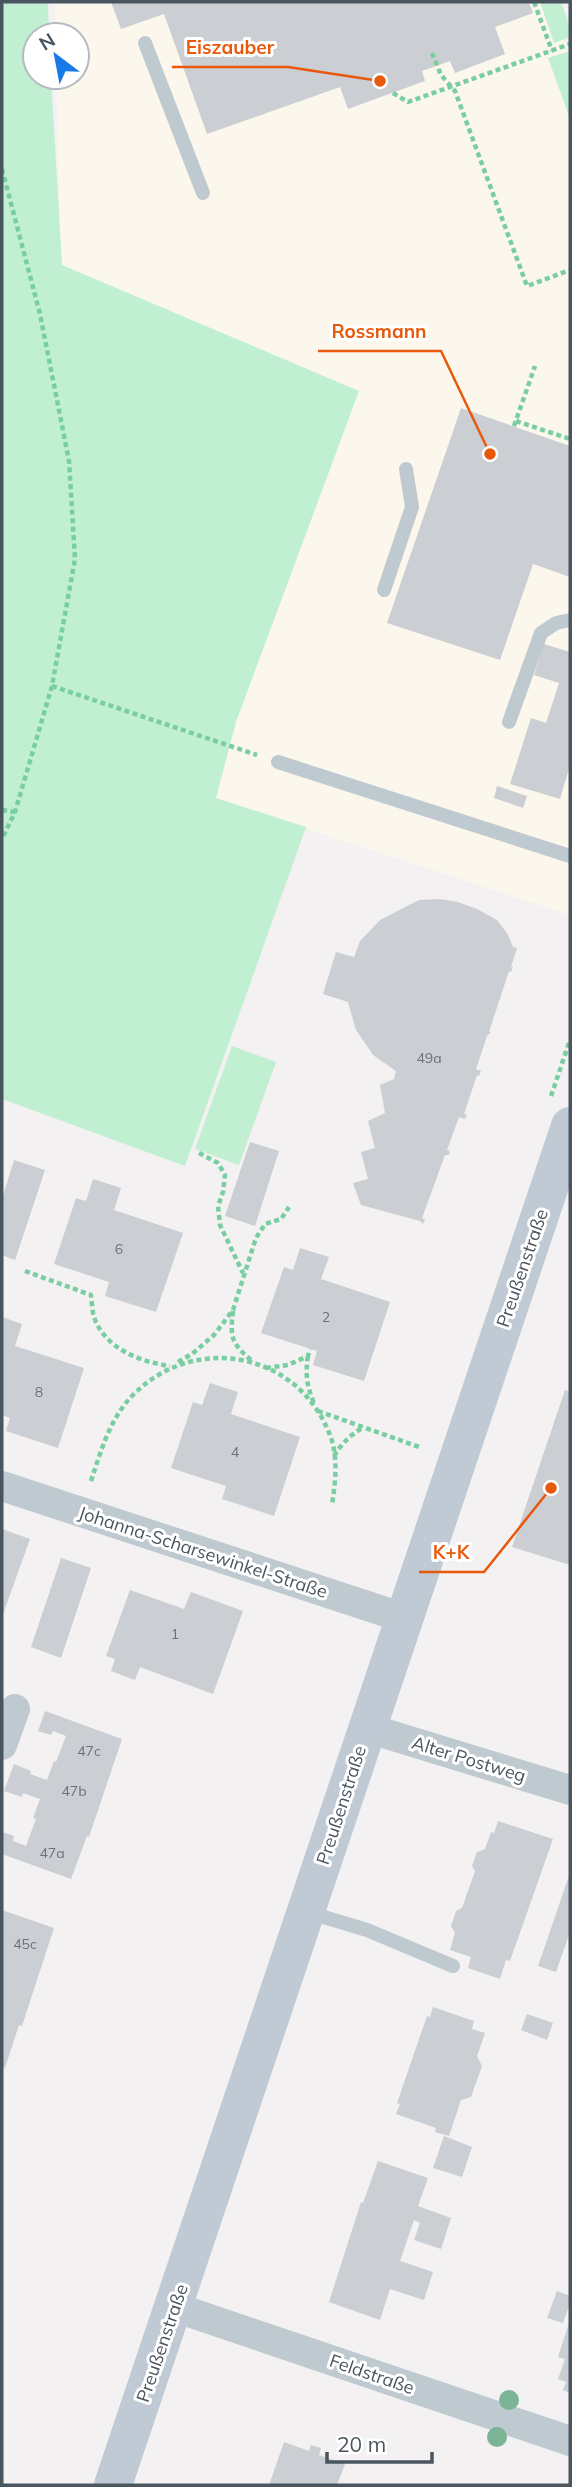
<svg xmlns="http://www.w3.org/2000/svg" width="572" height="2487" font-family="Mulish,sans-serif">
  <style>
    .commercial { fill: #fcf7ec }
    .green { fill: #c0f0d1 }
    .building { fill: #cbced3 }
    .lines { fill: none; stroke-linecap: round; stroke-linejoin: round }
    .path { stroke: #78cea1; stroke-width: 4.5; stroke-dasharray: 5 3.5; stroke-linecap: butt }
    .lane { stroke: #bfc9d0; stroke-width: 14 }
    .street { stroke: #bfc9d0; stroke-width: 30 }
    .secondary { stroke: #bfcad4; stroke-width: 38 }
    .tree { fill: #7ab495 }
    .labels { text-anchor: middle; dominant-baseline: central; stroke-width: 6; stroke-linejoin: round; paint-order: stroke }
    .number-label { font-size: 14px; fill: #6a737c }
    .street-label { font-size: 18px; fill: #49555f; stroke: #fff }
    .leader { fill: none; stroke: #e8590c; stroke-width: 2.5 }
    .callout-dot { fill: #e8590c; stroke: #fff; stroke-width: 2.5 }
    .callout-label { font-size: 19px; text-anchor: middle; font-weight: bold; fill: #e8590c; stroke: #fff; stroke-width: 6; stroke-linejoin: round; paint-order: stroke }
  </style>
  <rect width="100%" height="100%" fill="#f3f1f1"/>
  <polygon class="commercial" points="55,2 551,2 570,62 570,915 215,799 236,722 359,391 62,265 60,232 56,77 77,77 77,35 56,35"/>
  <g class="green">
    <polygon points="2,2 48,2 49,35 35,35 35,77 51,77 62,265 359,391 236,722 216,798 306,827 185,1166 2,1099"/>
    <polygon points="540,2 561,2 570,27 570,37 554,43"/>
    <polygon points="570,51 570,119 548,58"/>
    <polygon points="232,1046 276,1062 239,1165 195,1149"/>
  </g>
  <g class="building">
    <polygon points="111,2 529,2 533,13 495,27 505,54 455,73 450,61 422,71 425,81 348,109 340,87 207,134 164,14 121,29"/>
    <polygon points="461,408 570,446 570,577 533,564 500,660 387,623"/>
    <polygon points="544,644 570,652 570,765 560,799 510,784 531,718 546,723 559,683 534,675"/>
    <polygon points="497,786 527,796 523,808 494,798"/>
    <polygon points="440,899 458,902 477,909 497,920 507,933 513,947 517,948 511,967 513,967 511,972 509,971 489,1032 491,1032 487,1036 476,1069 481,1071 479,1076 477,1075 464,1114 467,1115 465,1119 459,1117 447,1150 450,1151 449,1155 445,1155 422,1218 425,1219 423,1224 420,1221 361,1205 353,1183 368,1179 361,1152 375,1148 368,1121 385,1113 380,1085 394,1079 396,1071 373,1055 356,1030 348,1002 323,994 336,952 354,957 360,941 380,920 419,900"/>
    <polygon points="250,1142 279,1151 255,1226 225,1216"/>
    <polygon points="14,1160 45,1170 15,1260 2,1255 2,1199"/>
    <polygon points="93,1179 121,1188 114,1210 183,1233 156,1312 105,1296 109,1282 54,1264 76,1198 86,1201"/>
    <polygon points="300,1248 329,1257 321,1279 390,1302 364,1381 313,1365 317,1351 261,1333 284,1267 293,1270"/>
    <polygon points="2,1317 22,1324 15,1346 84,1368 58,1448 6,1431 10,1418 2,1415"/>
    <polygon points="210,1383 238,1392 231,1414 300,1437 274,1516 222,1499 226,1486 171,1468 193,1402 202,1405"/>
    <polygon points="565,1390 570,1392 570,1565 512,1547"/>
    <polygon points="2,1529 30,1539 2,1617"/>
    <polygon points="61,1558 91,1568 61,1658 31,1647"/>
    <polygon points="130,1590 184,1609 191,1592 243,1611 213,1694 140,1667 135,1680 111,1671 115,1659 106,1656"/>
    <polygon points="45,1711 122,1739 89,1837 87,1836 71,1879 2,1854 2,1832 14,1836 13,1841 26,1846 36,1819 33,1818 40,1799 23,1793 22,1797 4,1791 14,1764 31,1771 30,1774 47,1780 54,1761 56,1762 66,1736 53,1731 51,1735 38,1731"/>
    <polygon points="498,1821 553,1839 510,1961 506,1960 500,1979 468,1968 471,1957 450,1950 455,1933 451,1926 456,1911 462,1908 475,1871 472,1866 477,1852 485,1849 491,1832 494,1833"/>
    <polygon points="570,1873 570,1932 556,1972 538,1966"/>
    <polygon points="2,1910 54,1928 22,2026 19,2025 5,2068 2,2067"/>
    <polygon points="433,2007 474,2021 472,2029 485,2033 477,2056 482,2066 471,2097 461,2100 449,2136 435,2132 436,2128 396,2114 400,2104 397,2103 427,2016 430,2017"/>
    <polygon points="527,2014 553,2023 547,2040 521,2030"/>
    <polygon points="444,2136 472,2147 462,2177 433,2168"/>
    <polygon points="378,2161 428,2178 418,2206 451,2218 441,2249 414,2240 420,2223 414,2220 400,2261 433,2272 424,2300 390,2289 380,2320 329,2302 361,2202 363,2203"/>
    <polygon points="557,2291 570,2296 570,2303 563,2323 547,2318"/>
    <polygon points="570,2320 570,2393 563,2390 566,2382 558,2379 565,2359 558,2357"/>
    <polygon points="284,2442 309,2451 311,2445 321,2448 319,2455 345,2464 337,2485 269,2485"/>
  </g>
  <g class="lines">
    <g class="path">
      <polyline points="534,2 552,51"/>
      <polyline points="432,53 441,75 455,91 527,286 570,270"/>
      <polyline points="393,93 408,102 570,44"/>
      <polyline points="2,169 40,314 69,461 75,559 52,686 15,812 2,839"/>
      <polyline points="516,421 570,439"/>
      <polyline points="514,426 535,366"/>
      <polyline points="52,686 257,755"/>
      <polyline points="2,810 15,812"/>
      <polyline points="551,1096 570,1040"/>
      <polyline points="199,1153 218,1163 225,1175 223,1192 218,1206 220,1225 243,1273"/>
      <path d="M25,1271L91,1295C92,1302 92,1311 94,1317C105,1349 141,1362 170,1366"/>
      <path d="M233,1311C230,1337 231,1343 251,1360"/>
      <path d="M308,1356C305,1374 307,1387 314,1403"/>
      <polyline points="178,1362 192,1354 214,1335 233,1310 256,1238 265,1224 281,1219 289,1207"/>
      <polyline points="266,1368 288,1365 308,1356 310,1349"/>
      <polyline points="318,1411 422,1448"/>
      <path d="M334,1456C342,1443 350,1435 364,1427"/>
      <path d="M91,1481C101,1451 110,1418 133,1395C197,1330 304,1354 332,1441C338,1461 335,1485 332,1505"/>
    </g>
    <g class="lane">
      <polyline points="145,43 203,193"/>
      <polyline points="384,590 412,507 406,469"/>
      <polyline points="509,722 541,633 556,623 570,620"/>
      <polyline points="278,762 570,856"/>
      <polyline points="307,1912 367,1930 453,1966"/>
    </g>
    <g class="street">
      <polyline points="2,1486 404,1618"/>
      <polyline points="367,1728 570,1790"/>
      <polyline points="2,1745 15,1709"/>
      <polyline points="174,2307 570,2441"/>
    </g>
    <polyline class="secondary" points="113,2485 570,1126"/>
  </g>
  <g class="tree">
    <circle cx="509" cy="2400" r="10"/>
    <circle cx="497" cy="2437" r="10"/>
  </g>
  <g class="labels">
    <g class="number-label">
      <text x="429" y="1058">49a</text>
      <text x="119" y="1249">6</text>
      <text x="326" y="1317">2</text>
      <text x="39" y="1392">8</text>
      <text x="235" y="1452">4</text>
      <text x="175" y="1634">1</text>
      <text x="89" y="1751">47c</text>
      <text x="74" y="1791">47b</text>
      <text x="52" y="1853">47a</text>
      <text x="25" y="1944">45c</text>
    </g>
    <g class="street-label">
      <text transform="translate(522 1268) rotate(-71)">Preußenstraße</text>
      <text transform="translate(203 1552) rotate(18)">Johanna-Scharsewinkel-Straße</text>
      <text transform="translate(469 1759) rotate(17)">Alter Postweg</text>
      <text transform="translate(341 1805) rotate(-72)">Preußenstraße</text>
      <text transform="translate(162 2343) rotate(-71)">Preußenstraße</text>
      <text transform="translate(372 2374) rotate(19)">Feldstraße</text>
    </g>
  </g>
  <path class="leader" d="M380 81L288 67H172M490 454L441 351H318M551 1488L484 1572H419"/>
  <g class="callout-dot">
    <circle cx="380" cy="81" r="7"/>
    <circle cx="490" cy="454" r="7"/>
    <circle cx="551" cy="1488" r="7"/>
  </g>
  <g class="callout-label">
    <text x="230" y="54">Eiszauber</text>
    <text x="379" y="338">Rossmann</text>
    <text x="451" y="1559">K+K</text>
  </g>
  <rect width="572" height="2487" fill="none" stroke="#49555f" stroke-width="7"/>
  <g transform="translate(56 56) rotate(328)"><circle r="33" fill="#ffffff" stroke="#b6bbbf" stroke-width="2"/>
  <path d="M0-5L12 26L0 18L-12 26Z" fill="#1979e6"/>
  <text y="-10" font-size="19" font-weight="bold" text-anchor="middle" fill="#49555f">N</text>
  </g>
  <path d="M327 2452v10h105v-10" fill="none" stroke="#49555f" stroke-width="3.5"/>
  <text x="337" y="2452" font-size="21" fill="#49555f" stroke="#ffffff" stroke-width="5" paint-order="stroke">20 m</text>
</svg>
